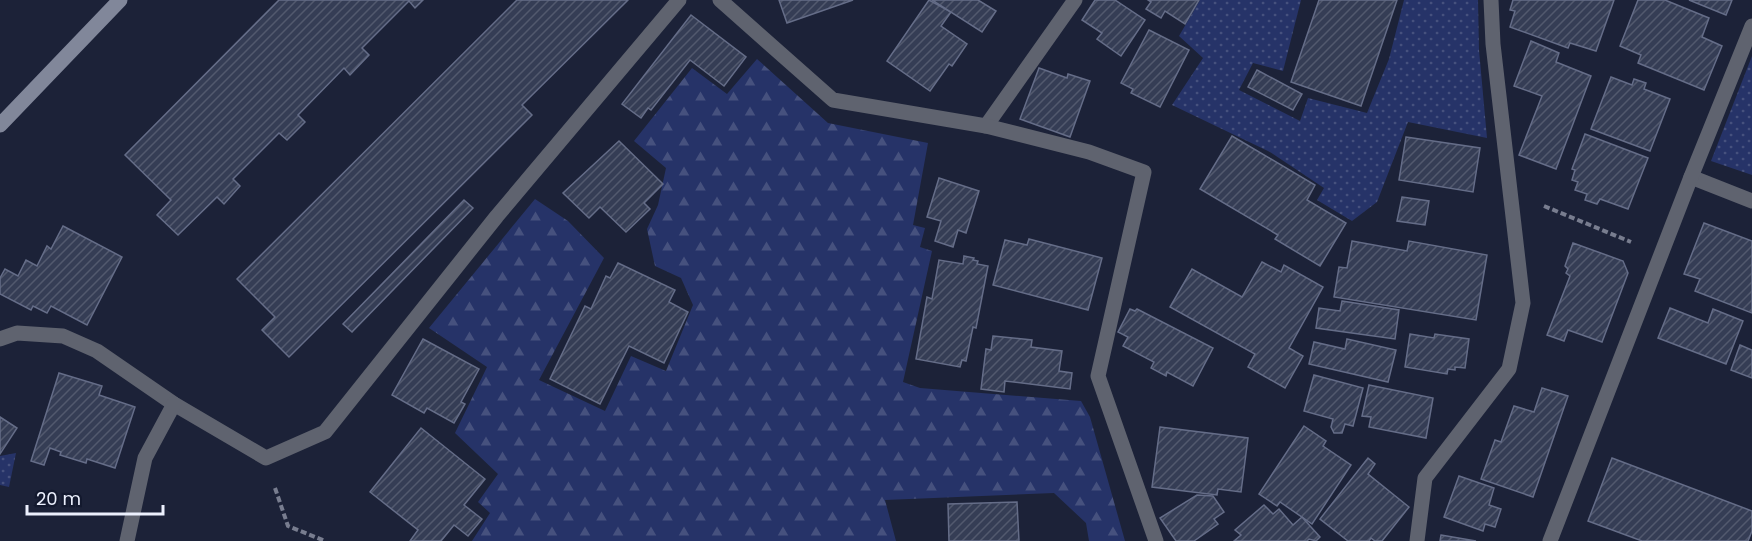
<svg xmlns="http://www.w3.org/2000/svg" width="1752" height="541" font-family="Poppins,sans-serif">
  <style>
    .green { fill: url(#green-dots) }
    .forest { fill: url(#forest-firs) }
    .building { fill: url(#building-hatch); stroke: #656d88; stroke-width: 1.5 }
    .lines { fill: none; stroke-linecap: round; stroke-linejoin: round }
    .path { stroke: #787d8f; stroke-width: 4; stroke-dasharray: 6 3; stroke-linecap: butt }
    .lane { stroke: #5f636f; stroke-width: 15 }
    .street { stroke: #5f636f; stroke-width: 15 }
    .secondary { stroke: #81879a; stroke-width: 15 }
  </style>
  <defs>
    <pattern id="green-dots" width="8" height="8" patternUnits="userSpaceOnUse" patternTransform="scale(1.5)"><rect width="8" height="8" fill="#263368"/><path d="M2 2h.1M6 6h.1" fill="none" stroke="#46517e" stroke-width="1.8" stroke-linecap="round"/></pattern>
    <pattern id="forest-firs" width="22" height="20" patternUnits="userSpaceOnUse" patternTransform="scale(1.5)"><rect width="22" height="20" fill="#263368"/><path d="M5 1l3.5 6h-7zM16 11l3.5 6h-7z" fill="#46517e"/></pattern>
    <pattern id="building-hatch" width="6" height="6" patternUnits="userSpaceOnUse" patternTransform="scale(1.5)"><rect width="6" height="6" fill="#353d55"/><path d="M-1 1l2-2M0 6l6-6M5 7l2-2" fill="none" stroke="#52596e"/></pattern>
  </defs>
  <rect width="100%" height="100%" fill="#1c2238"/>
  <g class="green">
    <polygon points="1200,0 1301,0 1283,71 1253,63 1239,90 1300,121 1308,98 1367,113 1389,59 1404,0 1478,0 1479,50 1487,138 1408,122 1377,202 1352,221 1317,200 1324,188 1270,152 1172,105 1203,58 1179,36"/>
    <polygon points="1752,56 1752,175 1711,161"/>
    <polygon points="16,453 9,487 0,485 0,456"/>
  </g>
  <polygon class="forest" points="757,59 828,123 928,143 913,225 925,228 920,247 932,251 903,382 920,388 1081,401 1090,417 1125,541 1089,541 1086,523 1054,493 885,500 896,541 472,541 490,513 478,502 498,474 455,433 487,367 429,328 535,199 568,221 604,258 539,380 605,411 631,356 666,371 693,305 681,278 655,266 647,229 658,205 666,168 634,141 692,68 727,94"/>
  <g class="building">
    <polygon points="279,0 423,0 415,8 409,1 362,48 369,55 350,75 344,68 298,115 305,122 287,140 279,133 233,179 240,186 224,204 217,197 178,235 157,215 171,200 125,155"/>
    <polygon points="517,0 628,0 522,105 532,115 289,357 262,330 275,317 237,279"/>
    <polygon points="779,0 853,0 787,23"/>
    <polygon points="929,0 951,12 941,26 967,44 952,66 949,64 930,91 887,61"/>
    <polygon points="932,0 978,0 996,11 982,32"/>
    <polygon points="1095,0 1115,0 1145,20 1121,56 1097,39 1102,33 1082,20"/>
    <polygon points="1148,0 1199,0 1185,24 1165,11 1161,18 1146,9 1151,2"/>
    <polygon points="1319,0 1397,0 1361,106 1291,82"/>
    <polygon points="1513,0 1614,0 1596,51 1570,43 1568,48 1510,27 1515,11 1510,10"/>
    <polygon points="1638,0 1665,0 1709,18 1702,37 1722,46 1704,90 1638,63 1641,55 1620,46"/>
    <polygon points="1689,0 1732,0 1726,15"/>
    <polygon points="691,15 746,57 724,86 690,60 651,110 648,108 641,118 622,104"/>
    <polygon points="1149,30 1189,50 1160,107 1131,93 1133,89 1121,83"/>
    <polygon points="1531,41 1559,53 1556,62 1591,76 1556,169 1519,155 1542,96 1514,86"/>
    <polygon points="1039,68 1067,78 1068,74 1090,81 1070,137 1020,119"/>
    <polygon points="1257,70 1302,94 1293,110 1248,87"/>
    <polygon points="1611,77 1632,85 1634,79 1646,83 1644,89 1670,99 1650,151 1591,129"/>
    <polygon points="1585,134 1648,158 1628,209 1600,199 1597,204 1585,200 1587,194 1575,190 1578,182 1572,180 1575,170 1572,169"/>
    <polygon points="1232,136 1315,185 1307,200 1346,223 1320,266 1275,239 1278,235 1200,189"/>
    <polygon points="1406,137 1480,148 1473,192 1399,180"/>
    <polygon points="619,141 663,184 644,203 650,209 626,232 600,207 589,218 563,193"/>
    <polygon points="939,178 979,191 966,233 958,230 953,247 935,241 941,221 927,217"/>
    <polygon points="1402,197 1429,201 1425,225 1397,221"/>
    <polygon points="464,200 473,208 352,332 343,324"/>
    <polygon points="1704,223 1752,241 1752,313 1695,291 1700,279 1684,274"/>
    <polygon points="63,226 122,257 87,325 51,306 47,313 33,306 31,310 0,294 0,278 5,269 18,276 26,260 37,266 47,246 51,249"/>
    <polygon points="1029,239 1102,258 1088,310 993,285 1005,240 1027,245"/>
    <polygon points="1352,241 1407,251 1409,241 1487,255 1476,320 1334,297 1339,267 1347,268"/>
    <polygon points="1573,243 1623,261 1628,273 1602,342 1568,330 1564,341 1547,335 1570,276 1566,273 1568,269 1565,266"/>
    <polygon points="964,256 974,258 973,260 978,261 977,264 988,266 976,328 973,327 966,361 962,360 960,367 916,359 927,297 932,299 939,260 963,264"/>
    <polygon points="1262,262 1281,272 1284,265 1323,287 1289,348 1303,356 1285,388 1248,367 1255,354 1170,307 1192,269 1242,297"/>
    <polygon points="618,263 675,290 669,302 688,312 664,363 629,346 600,404 550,379 585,306 591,309 606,276 610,278"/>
    <polygon points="1342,301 1399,310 1395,339 1316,328 1319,308 1340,311"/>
    <polygon points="1670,308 1708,323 1713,309 1743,321 1726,364 1658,338"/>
    <polygon points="1130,309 1135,311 1137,309 1213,348 1193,386 1167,372 1166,376 1151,368 1154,362 1123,346 1128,337 1118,332"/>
    <polygon points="1410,334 1434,338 1435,334 1469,339 1465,368 1455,367 1455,370 1448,369 1447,374 1405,367"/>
    <polygon points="993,336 1032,340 1031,347 1062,351 1059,371 1072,373 1070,389 1005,381 1004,392 981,389 986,349 991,350"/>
    <polygon points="423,339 479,369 461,402 465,404 454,423 427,408 424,413 392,395"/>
    <polygon points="1347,339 1396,350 1388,382 1309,364 1314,342 1345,349"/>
    <polygon points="1740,345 1752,350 1752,378 1731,370"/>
    <polygon points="59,373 102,386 99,395 135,407 115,468 87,459 86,463 60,455 61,452 50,448 44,465 31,461"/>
    <polygon points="1314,375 1363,388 1353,426 1345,424 1342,433 1334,433 1331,427 1333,419 1304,411"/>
    <polygon points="1369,385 1433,398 1426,438 1369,427 1371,417 1362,416"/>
    <polygon points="1542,388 1568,396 1533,497 1481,479 1495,440 1501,442 1514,406 1534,412"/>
    <polygon points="0,417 17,428 0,454"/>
    <polygon points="1304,426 1326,441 1323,446 1351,465 1312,524 1280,502 1277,506 1259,494"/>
    <polygon points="1160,427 1248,438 1241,492 1218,489 1217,495 1152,487"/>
    <polygon points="421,428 485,479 464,505 482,519 468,536 454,525 441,541 410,541 418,530 370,492"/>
    <polygon points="1368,458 1375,464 1368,474 1409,507 1382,541 1375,541 1371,538 1369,541 1348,541 1320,519"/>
    <polygon points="1612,458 1752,511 1752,531 1748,541 1642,541 1588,521"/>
    <polygon points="1459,476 1494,488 1489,505 1501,509 1495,527 1485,524 1483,531 1444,517"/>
    <polygon points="1197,495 1213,496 1224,512 1214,519 1218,524 1194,541 1176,541 1160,518"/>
    <polygon points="1017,502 1019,541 949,541 948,504"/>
    <polygon points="1264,505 1273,514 1279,509 1293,525 1302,517 1320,537 1316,541 1309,539 1307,541 1234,541 1241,535 1235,530"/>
    <polygon points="1441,535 1476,541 1440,541"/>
  </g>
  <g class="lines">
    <g class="path">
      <polyline points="1544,206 1631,242"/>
      <polyline points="275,488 288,526 325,541"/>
    </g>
    <polyline class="lane" points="986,126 1075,0"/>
    <g class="street">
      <polyline points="720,0 833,100 986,126 1089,152 1144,172 1098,376 1156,541"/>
      <polyline points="1691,177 1752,201"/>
      <polyline points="0,339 17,333 63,336 97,351 174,404 266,458 325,432 497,216 679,0"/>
      <polyline points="127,541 145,458 174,404"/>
      <polyline points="1417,541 1425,478 1509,369 1523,303 1493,44 1491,0"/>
      <polyline points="1550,541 1691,177 1752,26"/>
    </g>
    <polyline class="secondary" points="0,125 120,0"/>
  </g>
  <path d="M27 505v9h136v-9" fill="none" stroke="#ecf0fd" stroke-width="3"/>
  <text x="36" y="505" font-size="18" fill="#ecf0fd" stroke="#13192e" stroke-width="4.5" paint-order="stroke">20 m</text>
</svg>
